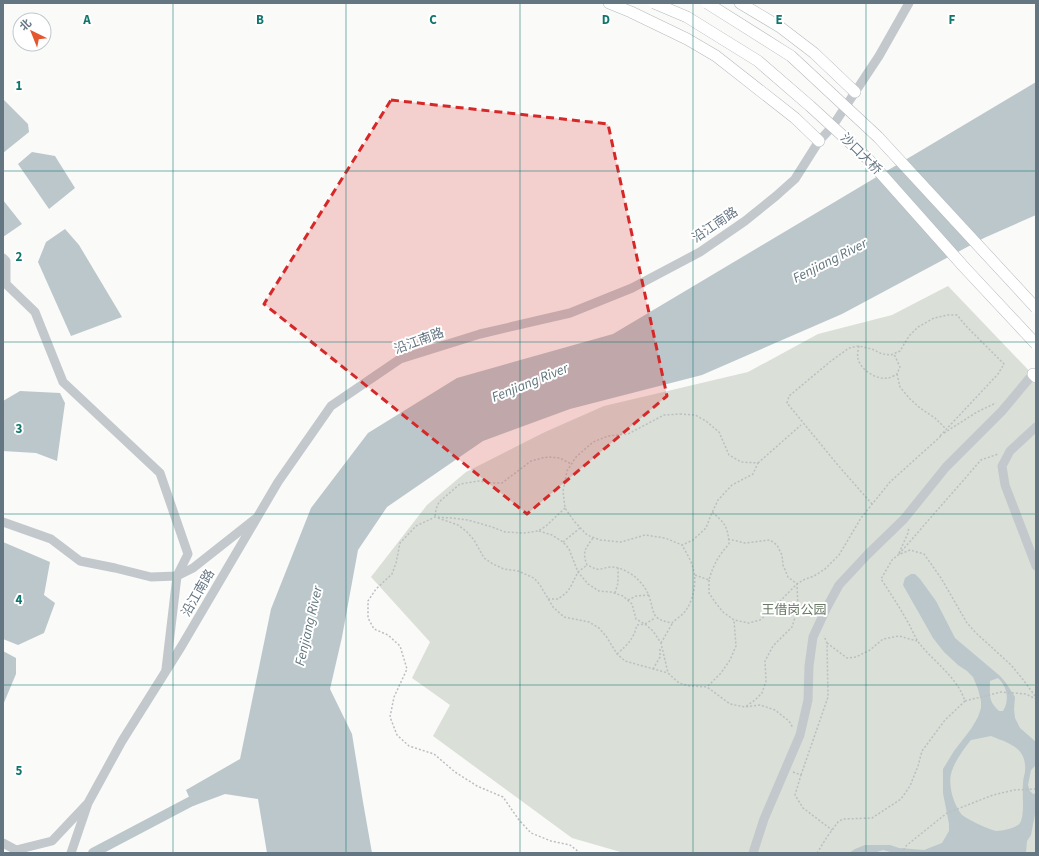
<svg xmlns="http://www.w3.org/2000/svg" width="1039" height="856" font-family="'Source Sans 3','Noto Sans SC',sans-serif">
  <style>
    .green { fill: #dadfd7 }
    .water { fill: #bbc7cb; fill-rule: evenodd }
    .lines { fill: none; stroke-linecap: round; stroke-linejoin: round }
    .canal { stroke: #bbc7cb; stroke-width: 10 }
    .major-casing { stroke: #b5babe; stroke-width: 12 }
    .path { stroke: #bbbfc2; stroke-width: 1.5; stroke-dasharray: 2 2; stroke-linecap: butt }
    .minor { stroke: #c3c8cc; stroke-width: 9 }
    .major { stroke: #fff; stroke-width: 11 }
    .major-bridge-casing { stroke: #b5babe; stroke-width: 12; stroke-linecap: butt }
    .major-bridge { stroke: #fff; stroke-width: 11 }
    .marked { fill: #d62828; fill-opacity: 0.2; stroke: #d62828; stroke-width: 3; stroke-dasharray: 8 5; stroke-linejoin: round }
    .grid { fill: none; stroke: #0f766e; stroke-width: 1; stroke-opacity: 0.55 }
    .labels { text-anchor: middle; dominant-baseline: central; stroke-width: 4; stroke-linejoin: round; paint-order: stroke }
    .street-label { font-size: 13px; fill: #657683; stroke: #fff }
    .park-label { font-size: 13px; fill: #687a64; stroke: #fff }
    .water-label { font-size: 14px; font-style: italic; fill: #60757c; stroke: #fff }
    .grid-label { font-size: 13px; text-anchor: middle; font-weight: bold; fill: #0f766e; stroke: #fff; stroke-width: 4; stroke-linejoin: round; paint-order: stroke }
  </style>
  <rect width="100%" height="100%" fill="#fafaf8"/>
  <polygon class="green" points="948,286 1036,378 1036,853 624,853 572,838 433,736 450,705 412,678 430,642 371,577 427,505 466,472 545,432 604,406 748,372 818,334 892,315"/>
  <g class="water">
    <polygon points="1036,82 1036,215 984,238 842,314 702,375 570,409 483,441 387,507 358,550 342,637 330,689 352,734 363,802 372,853 267,853 258,799 225,794 193,806 186,790 240,759 271,609 311,508 368,433 457,378 613,334"/>
    <polygon points="3,99 28,124 29,132 3,153"/>
    <polygon points="32,152 55,156 75,188 49,209 18,164"/>
    <polygon points="3,200 22,224 3,237"/>
    <polygon points="65,229 79,245 122,317 71,336 38,262 46,242"/>
    <polygon points="20,391 60,393 65,403 57,461 36,453 3,451 3,401"/>
    <polygon points="3,542 50,562 44,595 55,603 44,633 18,645 3,639"/>
    <path d="M911,574H915L920,579L936,601L955,638L1000,676L1006,683L1015,697L1014,709L1015,718L1020,728L1036,742V765L1031,770L1028,785L1030,791L1033,794L1036,793V809L1031,835L1027,841L1026,852V853H894L883,850L874,853H849L855,849L865,845H890L899,848L924,850L942,843L949,831V824L943,793V769L954,751L971,729L978,717L981,708V701L978,689L973,677L967,671L958,665L944,652L933,638L903,585L905,578ZM998,678C1007,686 1010,700 1003,711H999C988,701 990,695 990,681ZM991,736C1010,744 1027,747 1025,772C1024,776 1023,780 1023,784C1022,793 1025,815 1020,823C1017,828 1003,831 997,831C991,831 967,819 962,815C954,806 948,786 951,774C954,762 963,750 971,740Z"/>
    <polygon points="3,651 16,658 16,674 3,705"/>
  </g>
  <g class="lines">
    <polyline class="canal" points="93,853 203,795"/>
    <g class="major-casing">
      <g id="major">
        <polyline points="609,3 631,12 687,39 716,56 795,118 819,141"/>
        <polyline points="740,3 780,27 814,53 855,92"/>
        <polyline points="1033,374 1036,377"/>
      </g>
    </g>
    <g class="path">
      <path d="M859,346C858,350 857,355 858,359C861,370 876,380 888,378C891,378 895,375 897,374L900,367L894,354"/>
      <polyline points="897,374 900,387 910,399 920,408 935,418 946,429"/>
      <polygon points="680,414 695,415 706,421 719,432 729,455 741,462 758,463 753,474 732,485 718,500 711,515 706,528 693,540 682,545 665,538 645,535 621,542 600,540 587,535 574,521 565,508 563,491 567,471 576,457 593,442 608,436 628,434 664,415"/>
      <polyline points="944,433 977,412 996,403"/>
      <polyline points="758,463 801,425"/>
      <polyline points="872,504 837,464 787,403 789,396 831,361 849,348 859,346 872,349 882,354 891,355 900,351 909,336 918,327 934,318 948,315 957,315 966,326 1004,364 998,374 940,436"/>
      <polyline points="565,508 546,526 538,531 524,533 505,532 492,527 468,520 452,518 435,517 416,526 400,543 396,563 392,574 376,589 368,601 368,618 374,629 388,635 400,646 407,669 394,697 390,717 397,735 409,746 434,754 455,772 477,786 503,797 519,820 531,833 551,841 570,845 580,853"/>
      <polyline points="435,516 436,509 439,502 460,484 479,481 491,483 502,483 531,461 542,458 549,457 560,458 571,464"/>
      <polyline points="438,518 458,525 466,531 474,540 484,558 493,564 504,569 518,571 534,578 540,585 553,607 564,617 589,622 599,628 606,636 617,654 625,661 668,673"/>
      <polyline points="539,531 552,535 563,542 569,549 578,572 588,584 599,591 611,592 623,596 632,604 636,619 645,624 653,631 661,643 668,673 679,683 690,686 707,687 730,704 745,707 760,705 775,710 789,721 793,728"/>
      <path d="M593,538C585,549 582,552 587,565C590,566 593,568 596,569C601,570 606,567 611,567C619,567 627,571 634,576C640,581 646,588 649,596C655,613 650,619 672,623C676,619 683,615 686,610C694,599 697,580 693,568C691,560 686,552 682,545"/>
      <polyline points="728,539 745,543 770,540 777,545 782,555 783,565 788,577 797,584 798,608 792,627 773,646 765,661 766,681 762,693 755,700 745,707"/>
      <polyline points="563,542 580,528"/>
      <polyline points="899,553 908,533 909,527"/>
      <polyline points="899,554 981,460 998,454"/>
      <path d="M695,575L709,580C713,565 719,555 729,544C728,527 725,523 712,512"/>
      <polyline points="709,580 709,593 715,602 723,612 734,620 749,623 760,620 773,609 784,597 797,584 803,580 814,576 825,569 839,555 861,518 890,482 941,436"/>
      <polyline points="615,593 618,583 618,568"/>
      <polyline points="548,599 558,599 566,593 570,588 578,572 587,565"/>
      <polyline points="628,600 636,596 649,595"/>
      <polyline points="661,643 672,624"/>
      <polyline points="827,643 847,658 856,657 870,650 883,639 899,636 917,641"/>
      <path d="M617,654C628,644 633,640 637,625L645,624L655,618"/>
      <polyline points="653,669 660,657 660,647"/>
      <polyline points="708,686 721,673 730,660 736,646 734,620"/>
      <polyline points="965,701 1001,692 1026,694 1036,699"/>
      <polyline points="793,772 801,775 795,795 803,808 832,830"/>
      <polyline points="801,775 828,697 827,643 824,636"/>
      <path d="M817,853L827,837L838,822L843,819L872,818L901,799L910,786L918,766L922,751L945,720L965,701C957,677 934,662 919,643C915,637 912,630 909,624C900,608 891,594 881,579L892,560L898,555L910,550L924,554L941,578L967,623L975,632L1011,665L1021,677L1036,697"/>
      <polyline points="901,853 907,845 947,813 993,795 1014,790 1036,789"/>
    </g>
    <g class="minor">
      <polyline points="3,258 6,261 6,284 35,312 63,382 160,473 188,554 177,576 166,669"/>
      <polyline points="1036,427 1010,451 1002,466 1005,485 1036,566"/>
      <polyline points="3,522 51,539 80,561 115,568 151,577 177,576 193,568 255,519"/>
      <polyline points="3,843 16,850 52,841 86,805"/>
      <polyline points="71,853 88,803 122,741 181,647 278,482 331,406 400,359 480,334 570,313 632,288 700,252 745,221 776,196 795,179 819,141 832,127 879,56 909,3"/>
      <polyline points="753,853 764,819 800,735 808,700 809,666 813,637 827,607 839,585 867,555 904,519 946,467 1002,411 1033,374"/>
    </g>
    <use href="#major" class="major"/>
    <g class="major-bridge-casing">
      <g id="major-bridge">
        <polyline points="654,3 687,17 758,61 810,106 868,159 964,267 1036,344"/>
        <polyline points="707,3 791,56 878,137 1036,308"/>
      </g>
    </g>
    <use href="#major-bridge" class="major-bridge"/>
  </g>
  <path class="marked" d="M391,100L608,124L667,396L527,514L264,304Z"/>
  <path class="grid" d="M173,3V853M346,3V853M520,3V853M693,3V853M866,3V853M3,171H1036M3,342H1036M3,514H1036M3,685H1036"/>
  <g class="labels">
    <g class="street-label">
      <text transform="translate(861 154) rotate(45)">沙口大桥</text>
      <text transform="translate(715 225) rotate(-34)">沿江南路</text>
      <text transform="translate(419 341) rotate(-20)">沿江南路</text>
      <text transform="translate(198 593) rotate(-60)">沿江南路</text>
    </g>
    <g class="park-label">
      <text x="794" y="610">王借岗公园</text>
    </g>
    <g class="water-label">
      <text transform="translate(830 261) rotate(-27)">Fenjiang River</text>
      <text transform="translate(530 383) rotate(-22)">Fenjiang River</text>
      <text transform="translate(309 626) rotate(-77)">Fenjiang River</text>
    </g>
  </g>
  <g class="grid-label">
    <text x="87" y="24">A</text>
    <text x="260" y="24">B</text>
    <text x="433" y="24">C</text>
    <text x="606" y="24">D</text>
    <text x="779" y="24">E</text>
    <text x="952" y="24">F</text>
    <text x="19" y="90">1</text>
    <text x="19" y="261">2</text>
    <text x="19" y="433">3</text>
    <text x="19" y="604">4</text>
    <text x="19" y="775">5</text>
  </g>
  <rect width="1039" height="856" fill="none" stroke="#657683" stroke-width="8"/>
  <g transform="translate(32 32) rotate(317)"><circle r="19" fill="#ffffff" stroke="#c1c8cd"/>
  <path d="M0-3L7 15L0 10L-7 15Z" fill="#e4572e"/>
  <text y="-6" font-size="11" font-weight="bold" text-anchor="middle" fill="#657683">北</text>
  </g>
</svg>
